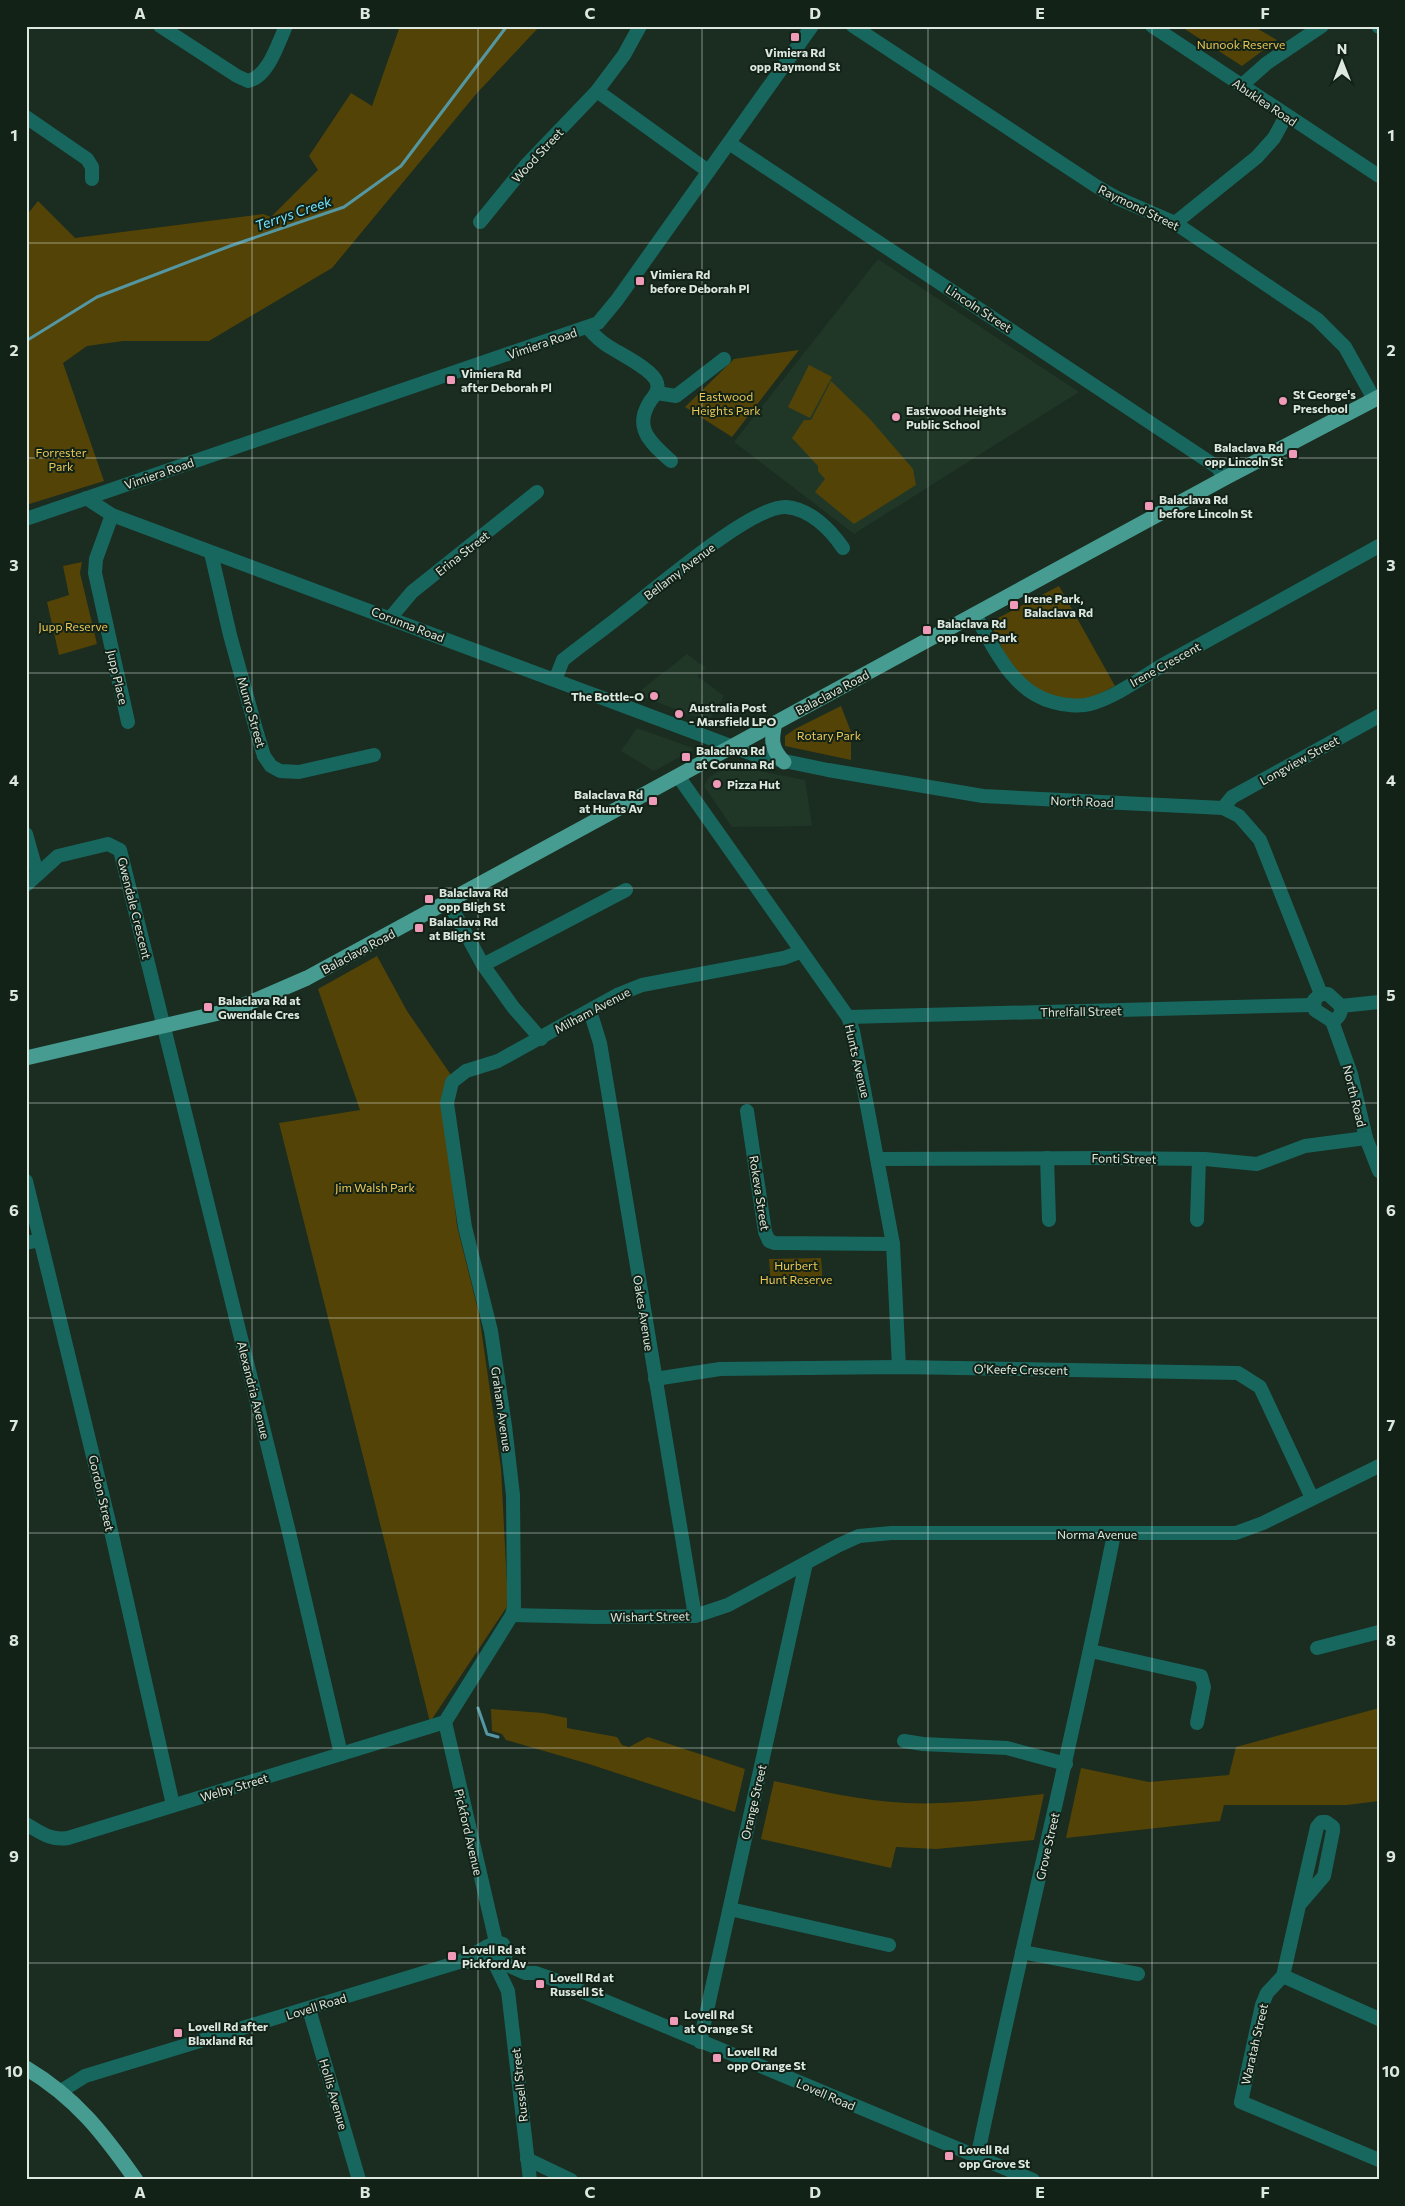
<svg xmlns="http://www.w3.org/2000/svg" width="1405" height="2206" font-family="Commissioner,sans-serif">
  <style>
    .built { fill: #203727 }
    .green { fill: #544306 }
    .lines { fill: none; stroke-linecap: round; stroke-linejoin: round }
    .stream { stroke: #5497a2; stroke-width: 3 }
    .minor { stroke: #17675f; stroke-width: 14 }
    .major { stroke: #469c91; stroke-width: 15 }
    .grid { fill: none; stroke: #dde8e0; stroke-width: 1; stroke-opacity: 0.55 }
    .poi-dot { fill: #ef9ab8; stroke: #122217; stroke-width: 2 }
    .labels { text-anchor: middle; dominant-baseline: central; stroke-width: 4; stroke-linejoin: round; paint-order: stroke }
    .park-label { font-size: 12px; fill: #eac655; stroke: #122217 }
    .poi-label { font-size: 12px; font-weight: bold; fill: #dde8e0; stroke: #122217; text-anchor: start }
    .street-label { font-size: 12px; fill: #dde8e0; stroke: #122217 }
    .water-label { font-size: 14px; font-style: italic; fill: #74e3ff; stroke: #122217 }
    .neatline { fill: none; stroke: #dde8e0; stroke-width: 2 }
    .grid-label { font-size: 16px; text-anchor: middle; font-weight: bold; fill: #dde8e0 }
  </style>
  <rect width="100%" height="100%" fill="#1b2c20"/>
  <g class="built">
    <polygon points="878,259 1079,392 854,534 734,442"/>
    <polygon points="687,654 706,668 697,676 724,696 708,722 636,694"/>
    <polygon points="637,728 693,748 693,750 654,771 621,751"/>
    <polygon points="729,765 805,780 812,826 732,827 704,786 709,777"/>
  </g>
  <g class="green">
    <polygon points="400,26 540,26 477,93 332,268 209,341 123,341 87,346 63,363 104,481 26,505 26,216 38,201 75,238 263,214 271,217 318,170 309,156 351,93 372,106"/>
    <polygon points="1180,26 1253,26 1277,40 1242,66"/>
    <polygon points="799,350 732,437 685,407 734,359"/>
    <polygon points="809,365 832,377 810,418 788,407"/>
    <polygon points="831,381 869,418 913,469 916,485 854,524 815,492 825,479 818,471 818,466 792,438 804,420 811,420"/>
    <polygon points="82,562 80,573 97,644 59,655 47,602 69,595 63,566"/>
    <path d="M1059,586L1115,686C1108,689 1101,694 1094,696C1064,707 1027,690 1010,664C1004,653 999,641 993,629L996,619Z"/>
    <polygon points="841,706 851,732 851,760 785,746 785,736 795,729"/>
    <polygon points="377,956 407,1011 451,1075 452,1181 457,1226 479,1314 501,1468 508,1605 430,1722 279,1123 360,1110 318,989"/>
    <polygon points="821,1258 823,1286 771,1286 769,1259"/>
    <polygon points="1379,1708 1379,1801 1347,1805 1224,1805 1220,1821 1066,1838 1081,1768 1149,1782 1229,1775 1236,1747"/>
    <polygon points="491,1709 543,1713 567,1718 567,1728 617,1737 622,1745 629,1747 648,1737 745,1769 735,1812 589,1764 506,1740 502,1734 492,1731"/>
    <path d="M774,1781C817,1790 861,1801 906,1803C952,1805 998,1799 1044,1794L1034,1840L936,1849L896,1847L891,1868L761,1839Z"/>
  </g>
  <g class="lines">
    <g class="stream">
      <polyline points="26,341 97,297 230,246 344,207 401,166 507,26"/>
      <polyline points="478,1708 487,1734 498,1737"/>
    </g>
    <g class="minor">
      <path d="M160,26L237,76L248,81C269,76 278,43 286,26"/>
      <polyline points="853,26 1096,186 1117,198 1175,223 1317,319 1345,347 1374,399"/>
      <polyline points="1152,26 1379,176"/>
      <polyline points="1378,26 1379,27"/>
      <polyline points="1241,86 1267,63 1322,26"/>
      <polyline points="597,91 708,171"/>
      <polyline points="26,117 87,159 92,167 92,179"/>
      <polyline points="729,143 1217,467 1225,478"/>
      <polyline points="480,222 528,163 597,91 624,55 640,26"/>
      <polyline points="1175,223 1257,157 1274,138 1286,116"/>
      <path d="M588,328C594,335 600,341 608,346C620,354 654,370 657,383C659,390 655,395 651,400C632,428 651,443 671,461"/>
      <polyline points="657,393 676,396 724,359"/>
      <polyline points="86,498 112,515 755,755 828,770 983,796 1223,808 1239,816 1260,840 1321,994"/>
      <polyline points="112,515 96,559 95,573 128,722"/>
      <polyline points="26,519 598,323 617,300 812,26"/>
      <polyline points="211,553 230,635 257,733 264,756 271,766 280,771 299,772 374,755"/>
      <path d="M975,615C995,649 1012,691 1053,702C1063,705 1080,707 1090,704C1119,696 1144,675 1170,661C1240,623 1309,585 1379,546"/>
      <polyline points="391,617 412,592 537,492"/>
      <path d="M555,680L563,660C583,644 604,629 624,613C653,591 752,505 786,507C810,509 830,529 843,548"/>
      <polyline points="678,776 848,1017 853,1031 893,1244 899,1367"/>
      <polyline points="1223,808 1232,797 1379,716"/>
      <polyline points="26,834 37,873"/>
      <polyline points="26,885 58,856 108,844 120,850 288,1528 341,1754"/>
      <polyline points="448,901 483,965 513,1007 541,1039"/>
      <polyline points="483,965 626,890"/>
      <path d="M1321,994H1328L1341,1006C1342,1013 1338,1019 1332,1021L1315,1010L1314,1000Z"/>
      <polyline points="1341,1006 1379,1002"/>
      <polyline points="590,1011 600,1043 695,1616"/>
      <polyline points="848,1017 1313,1005"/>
      <polyline points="1332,1021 1351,1074 1366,1138 1379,1171"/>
      <polyline points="747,1111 765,1232 769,1241 775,1243 893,1244"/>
      <polyline points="1047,1158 1049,1220"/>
      <polyline points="878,1159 1103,1158 1205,1159 1257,1164 1305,1146 1366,1138"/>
      <polyline points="26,1181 109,1522 173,1805"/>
      <polyline points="1197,1220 1199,1159"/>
      <polyline points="26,1243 40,1240"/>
      <polyline points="655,1379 720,1369 899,1367 1238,1373 1260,1387 1312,1498"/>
      <polyline points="512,1615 597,1617 695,1616 728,1605 839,1545 859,1536 891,1533 1236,1533 1263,1523 1379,1466"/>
      <polyline points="1317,1648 1379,1632"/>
      <polyline points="1091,1651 1201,1676 1204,1687 1197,1723"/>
      <polyline points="445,1722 512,1615 514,1607 513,1495 505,1426 491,1331 465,1227 447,1103 452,1082 466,1071 498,1061 617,995 642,985 784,958 800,952"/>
      <polyline points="445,1722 496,1942"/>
      <polyline points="904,1741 923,1744 1007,1748 1066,1764"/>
      <path d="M26,1824C40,1832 51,1841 68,1838L445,1722"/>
      <polyline points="1300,1904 1324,1876 1333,1831 1333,1827 1326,1822 1321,1822 1317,1827 1283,1976 1267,1993 1262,2005 1241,2102 1379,2160"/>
      <polyline points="730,1909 889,1945"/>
      <polyline points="1022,1952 1138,1974"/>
      <polyline points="459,1962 501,1962 506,1954 503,1944 496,1942 486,1947 484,1953 489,1962"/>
      <polyline points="501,1962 525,1973 536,1973 550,1978 1033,2180"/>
      <polyline points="495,1964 508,1991 530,2180"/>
      <polyline points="1283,1976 1379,2019"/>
      <polyline points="309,2009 359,2180"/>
      <polyline points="700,2042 806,1563"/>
      <polyline points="61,2091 85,2076 459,1962 486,1947"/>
      <path d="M979,2158V2149C1022,1943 1073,1740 1114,1534"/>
      <polyline points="527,2159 571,2180"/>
    </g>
    <g class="major">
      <path d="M775,723C771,740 771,749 784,762"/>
      <polyline points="26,1058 223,1012 249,1003 307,978 1225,478 1379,397"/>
      <path d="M26,2068C76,2098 103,2133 136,2180"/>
    </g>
  </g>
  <path class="grid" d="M252,26V2180M478,26V2180M702,26V2180M928,26V2180M1152,26V2180M26,243H1379M26,458H1379M26,673H1379M26,888H1379M26,1103H1379M26,1318H1379M26,1533H1379M26,1748H1379M26,1963H1379"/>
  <g class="poi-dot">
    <rect x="790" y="32" width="10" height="10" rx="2.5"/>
    <rect x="635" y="276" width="10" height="10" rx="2.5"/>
    <rect x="446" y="375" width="10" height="10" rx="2.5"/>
    <circle cx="1283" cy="401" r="5"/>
    <circle cx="896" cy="417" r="5"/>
    <rect x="1288" y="449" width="10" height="10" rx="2.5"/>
    <rect x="1144" y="501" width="10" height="10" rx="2.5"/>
    <rect x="1009" y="600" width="10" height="10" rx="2.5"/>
    <rect x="922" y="625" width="10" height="10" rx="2.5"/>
    <circle cx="654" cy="696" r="5"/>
    <circle cx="679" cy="714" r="5"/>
    <rect x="681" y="752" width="10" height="10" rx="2.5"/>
    <circle cx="717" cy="784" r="5"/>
    <rect x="648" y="796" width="10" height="10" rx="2.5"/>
    <rect x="424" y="894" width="10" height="10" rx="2.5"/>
    <rect x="414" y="923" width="10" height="10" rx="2.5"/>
    <rect x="203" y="1002" width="10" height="10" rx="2.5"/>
    <rect x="447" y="1951" width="10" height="10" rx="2.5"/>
    <rect x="535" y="1979" width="10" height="10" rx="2.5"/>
    <rect x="669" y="2016" width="10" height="10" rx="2.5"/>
    <rect x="173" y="2028" width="10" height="10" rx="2.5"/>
    <rect x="712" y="2053" width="10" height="10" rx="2.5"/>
    <rect x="944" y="2151" width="10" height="10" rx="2.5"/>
  </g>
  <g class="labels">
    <g class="park-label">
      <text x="1241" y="44">Nunook Reserve</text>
      <text x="726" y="396">Eastwood<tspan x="726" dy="14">Heights Park</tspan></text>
      <text x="61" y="452">Forrester<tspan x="61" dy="14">Park</tspan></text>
      <text x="73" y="626">Jupp Reserve</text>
      <text x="829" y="735">Rotary Park</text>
      <text x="375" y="1187">Jim Walsh Park</text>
      <text x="796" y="1265">Hurbert<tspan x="796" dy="14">Hunt Reserve</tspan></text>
    </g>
    <g class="poi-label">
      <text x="795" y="52" text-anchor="middle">Vimiera Rd<tspan x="795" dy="14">opp Raymond St</tspan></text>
      <text x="650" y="274">Vimiera Rd<tspan x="650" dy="14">before Deborah Pl</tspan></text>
      <text x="461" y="373">Vimiera Rd<tspan x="461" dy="14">after Deborah Pl</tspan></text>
      <text x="1293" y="394">St George's<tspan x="1293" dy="14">Preschool</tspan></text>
      <text x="906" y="410">Eastwood Heights<tspan x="906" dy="14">Public School</tspan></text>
      <text x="1283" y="447" text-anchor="end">Balaclava Rd<tspan x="1283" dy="14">opp Lincoln St</tspan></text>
      <text x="1159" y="499">Balaclava Rd<tspan x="1159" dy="14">before Lincoln St</tspan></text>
      <text x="1024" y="598">Irene Park,<tspan x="1024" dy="14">Balaclava Rd</tspan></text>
      <text x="937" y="623">Balaclava Rd<tspan x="937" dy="14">opp Irene Park</tspan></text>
      <text x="644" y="696" text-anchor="end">The Bottle-O</text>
      <text x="689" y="707">Australia Post<tspan x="689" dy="14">- Marsfield LPO</tspan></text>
      <text x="696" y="750">Balaclava Rd<tspan x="696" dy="14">at Corunna Rd</tspan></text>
      <text x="727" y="784">Pizza Hut</text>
      <text x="643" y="794" text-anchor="end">Balaclava Rd<tspan x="643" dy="14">at Hunts Av</tspan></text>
      <text x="439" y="892">Balaclava Rd<tspan x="439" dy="14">opp Bligh St</tspan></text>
      <text x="429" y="921">Balaclava Rd<tspan x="429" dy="14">at Bligh St</tspan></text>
      <text x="218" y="1000">Balaclava Rd at<tspan x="218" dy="14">Gwendale Cres</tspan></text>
      <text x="462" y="1949">Lovell Rd at<tspan x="462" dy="14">Pickford Av</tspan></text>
      <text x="550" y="1977">Lovell Rd at<tspan x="550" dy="14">Russell St</tspan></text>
      <text x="684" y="2014">Lovell Rd<tspan x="684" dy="14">at Orange St</tspan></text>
      <text x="188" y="2026">Lovell Rd after<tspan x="188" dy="14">Blaxland Rd</tspan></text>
      <text x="727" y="2051">Lovell Rd<tspan x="727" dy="14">opp Orange St</tspan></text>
      <text x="959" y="2149">Lovell Rd<tspan x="959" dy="14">opp Grove St</tspan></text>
    </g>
    <g class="street-label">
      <text transform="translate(1265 102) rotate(34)">Abuklea Road</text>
      <text transform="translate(537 155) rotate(-47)">Wood Street</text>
      <text transform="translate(1139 207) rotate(26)">Raymond Street</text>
      <text transform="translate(979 308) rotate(33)">Lincoln Street</text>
      <text transform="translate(542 343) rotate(-19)">Vimiera Road</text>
      <text transform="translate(159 473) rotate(-19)">Vimiera Road</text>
      <text transform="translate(462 553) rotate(-38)">Erina Street</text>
      <text transform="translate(679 571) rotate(-37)">Bellamy Avenue</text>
      <text transform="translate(408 624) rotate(21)">Corunna Road</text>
      <text transform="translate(1165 664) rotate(-29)">Irene Crescent</text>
      <text transform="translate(118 677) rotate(77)">Jupp Place</text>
      <text transform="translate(832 692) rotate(-28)">Balaclava Road</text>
      <text transform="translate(252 712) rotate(74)">Munro Street</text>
      <text transform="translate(1299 760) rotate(-29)">Longview Street</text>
      <text transform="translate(1082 801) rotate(2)">North Road</text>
      <text transform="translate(135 908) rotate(76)">Gwendale Crescent</text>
      <text transform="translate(358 951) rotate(-28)">Balaclava Road</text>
      <text transform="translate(592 1010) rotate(-28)">Milham Avenue</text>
      <text transform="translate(1081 1011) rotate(-1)">Threlfall Street</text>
      <text transform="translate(858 1061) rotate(77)">Hunts Avenue</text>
      <text transform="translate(1355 1096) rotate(76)">North Road</text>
      <text transform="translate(1124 1158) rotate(1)">Fonti Street</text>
      <text transform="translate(760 1193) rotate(81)">Rokeva Street</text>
      <text transform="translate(644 1313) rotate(81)">Oakes Avenue</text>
      <text transform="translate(1021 1369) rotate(1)">O'Keefe Crescent</text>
      <text transform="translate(254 1390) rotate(76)">Alexandria Avenue</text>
      <text transform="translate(502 1409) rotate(82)">Graham Avenue</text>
      <text transform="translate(102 1493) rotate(77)">Gordon Street</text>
      <text x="1097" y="1534">Norma Avenue</text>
      <text transform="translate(650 1616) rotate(-1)">Wishart Street</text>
      <text transform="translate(234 1787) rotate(-17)">Welby Street</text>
      <text transform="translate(753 1802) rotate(-77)">Orange Street</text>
      <text transform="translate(469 1832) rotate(77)">Pickford Avenue</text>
      <text transform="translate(1047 1846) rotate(-77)">Grove Street</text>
      <text transform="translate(316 2006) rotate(-17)">Lovell Road</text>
      <text transform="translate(1254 2044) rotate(-77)">Waratah Street</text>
      <text transform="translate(519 2085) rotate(-96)">Russell Street</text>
      <text transform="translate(334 2094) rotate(74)">Hollis Avenue</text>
      <text transform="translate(826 2094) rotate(23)">Lovell Road</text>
    </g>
    <g class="water-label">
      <text transform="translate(293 213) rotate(-19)">Terrys Creek</text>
    </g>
  </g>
  <rect width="1405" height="2206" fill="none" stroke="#122217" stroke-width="55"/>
  <g transform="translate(1342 62)" stroke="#122217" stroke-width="4" paint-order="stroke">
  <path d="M0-4L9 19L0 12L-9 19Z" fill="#dde8e0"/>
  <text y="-8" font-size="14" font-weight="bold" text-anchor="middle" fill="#dde8e0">N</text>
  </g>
  <rect x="28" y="28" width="1350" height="2150" class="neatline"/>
  <g class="grid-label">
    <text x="140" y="19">A</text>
    <text x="365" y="19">B</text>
    <text x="590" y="19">C</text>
    <text x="815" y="19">D</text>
    <text x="1040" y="19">E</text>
    <text x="1265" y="19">F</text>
    <text x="14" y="141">1</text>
    <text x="1391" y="141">1</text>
    <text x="14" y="356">2</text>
    <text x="1391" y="356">2</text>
    <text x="14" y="571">3</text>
    <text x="1391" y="571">3</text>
    <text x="14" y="786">4</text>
    <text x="1391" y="786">4</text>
    <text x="14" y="1001">5</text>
    <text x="1391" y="1001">5</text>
    <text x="14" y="1216">6</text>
    <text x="1391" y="1216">6</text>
    <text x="14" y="1431">7</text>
    <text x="1391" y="1431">7</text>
    <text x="14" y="1646">8</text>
    <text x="1391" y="1646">8</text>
    <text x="14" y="1862">9</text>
    <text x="1391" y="1862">9</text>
    <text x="14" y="2077">10</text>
    <text x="1391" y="2077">10</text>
    <text x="140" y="2198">A</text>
    <text x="365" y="2198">B</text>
    <text x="590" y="2198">C</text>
    <text x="815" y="2198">D</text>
    <text x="1040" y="2198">E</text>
    <text x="1265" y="2198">F</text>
  </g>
</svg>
